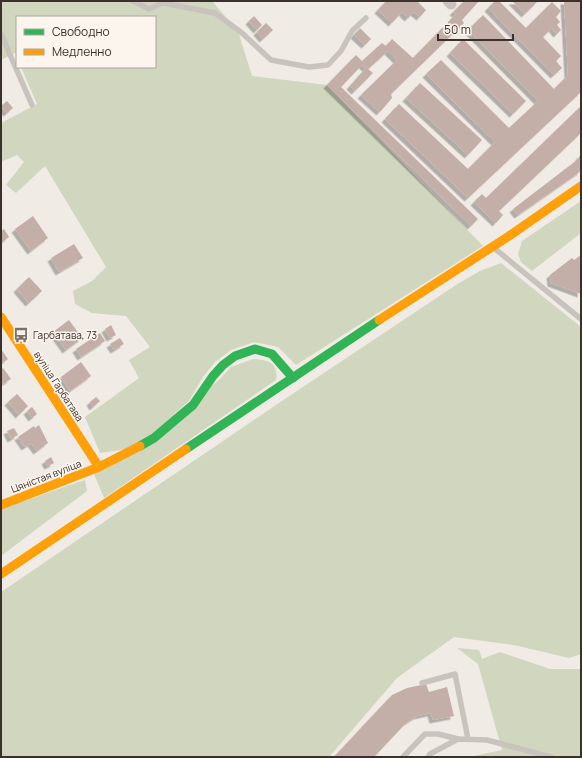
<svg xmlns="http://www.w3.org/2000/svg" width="582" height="758" font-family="Manrope,sans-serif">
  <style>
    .green { fill: #d1d6bf }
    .building { fill: #c3afa7; filter: url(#shadow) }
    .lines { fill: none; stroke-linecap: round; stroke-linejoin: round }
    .lane { stroke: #c9c3be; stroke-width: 5.5 }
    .street { stroke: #c9c3be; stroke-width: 11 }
    .fast { stroke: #30b455; stroke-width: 9 }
    .slow { stroke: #ff9f0a; stroke-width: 9 }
    .labels { text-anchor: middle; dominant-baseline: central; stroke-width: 3; stroke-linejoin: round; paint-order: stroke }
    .poi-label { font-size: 10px; fill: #3b302b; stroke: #fbf5ee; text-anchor: start }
    .street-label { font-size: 10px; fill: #3b302b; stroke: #fbf5ee }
  </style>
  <defs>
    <filter id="shadow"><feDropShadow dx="-3.5" dy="3.5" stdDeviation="0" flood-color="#0004"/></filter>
  </defs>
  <rect width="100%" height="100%" fill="#f0ebe5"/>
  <g class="green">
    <polygon points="1,1 212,1 238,31 252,76 327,85 483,246 296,365 278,347 254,342 231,350 215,362 203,377 189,401 157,428 127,449 100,453 85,417 139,378 129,360 150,347 126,316 92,313 75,304 73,291 92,281 106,267 45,166 16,193 6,185 24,162 17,155 1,162 1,123 37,104 21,67 155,67 155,17 17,17 17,57 15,53 1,60"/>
    <polygon points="581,201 581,233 532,271 521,262 518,254 522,241"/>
    <polygon points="501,263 581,327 581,654 569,658 514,645 454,637 397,678 329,757 1,757 1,592 276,405 459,283 480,271"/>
    <path d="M253,359C267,360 279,362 276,380L104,498L94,474L219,380L231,367Z"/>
    <polygon points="85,480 87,491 1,556 1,509"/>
    <polygon points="457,648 479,650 482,659 500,652 550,669 581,669 581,757 469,757 502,750 478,664"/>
  </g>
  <g class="building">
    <polygon points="386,1 417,1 426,10 420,17 414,12 408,18 402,12 392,23 378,10"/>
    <polygon points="464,1 479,1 462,20 464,23 391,94 392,98 380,112 361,95 397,60 388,51 368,69 373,73 355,91 350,86 366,68 362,65 341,87 478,219 471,226 327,85 356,55 362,61 382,43 386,46 392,39 413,58 456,14 453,12"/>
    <polygon points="495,1 499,1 526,28 552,2 561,11 556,17 560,22 557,25 561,30 557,34 552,28 543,37 561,56 556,61 562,68 554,75 488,8"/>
    <polygon points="512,1 538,1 525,14"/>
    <polygon points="564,1 580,1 581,92 468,198 385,119 399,104 468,169 495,142 426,74 441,60 509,128 538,101 468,30 483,15 554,89 568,75"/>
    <polygon points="254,16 262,25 257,30 249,21"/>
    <polygon points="266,23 273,30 263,39 257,32"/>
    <polygon points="360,28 371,39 365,45 354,35"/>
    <polygon points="463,39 526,101 513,114 450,53"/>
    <polygon points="420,83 482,140 468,155 406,98"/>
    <polygon points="7,101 13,108 7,113 1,106"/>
    <polygon points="581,106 581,133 499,211 503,215 496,223 474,202 482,194 486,198"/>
    <polygon points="581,154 581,171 518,215 513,209 577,160"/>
    <polygon points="33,216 48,238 31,251 15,229"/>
    <polygon points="4,229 9,237 1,243 1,231"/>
    <polygon points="74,244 83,258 59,272 51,258"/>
    <polygon points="581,255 581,294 551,283 550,275 572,258 574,260"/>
    <polygon points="29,277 42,291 29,303 17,289"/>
    <polygon points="69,320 82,338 66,350 53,332"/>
    <polygon points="111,325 116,335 110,338 105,329"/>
    <polygon points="100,333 105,341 81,357 76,349"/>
    <polygon points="120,338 124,344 114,350 110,344"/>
    <polygon points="1,349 8,359 1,364"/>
    <polygon points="81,362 91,376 70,391 61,377"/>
    <polygon points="3,368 11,379 1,385 1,370"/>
    <polygon points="17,394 28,406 19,415 8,402"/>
    <polygon points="96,397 100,401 93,407 90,402"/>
    <polygon points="32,407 37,414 32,418 27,411"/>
    <polygon points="39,425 48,443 37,451 31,443 25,447 18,437 34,426 35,428"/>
    <polygon points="14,428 18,435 11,439 7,431"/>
    <polygon points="51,457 54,463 48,466 45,461"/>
    <polygon points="426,684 429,692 447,687 454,716 433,720 431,713 417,716 406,723 374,757 334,757 392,695 407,688"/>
  </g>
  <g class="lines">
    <g class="lane">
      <polyline points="133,1 149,9 163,3 215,13 242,33 271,60 309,67 328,65 341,51 352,31 366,18"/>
      <polyline points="1,34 32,105"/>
      <polyline points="494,248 581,319"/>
      <polyline points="422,683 455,674 468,739"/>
      <polyline points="403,757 425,734 438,734 458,739"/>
      <polyline points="428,757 430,754 458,739 487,740 551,757"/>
    </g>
    <polyline class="street" points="448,1 451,4"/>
    <g class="fast">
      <polyline points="140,446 154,438 193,405 213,376 223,365 235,356 255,349 272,354 293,378"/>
      <polyline points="186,449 379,320"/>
    </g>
    <g class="slow">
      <polyline points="1,317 99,467"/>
      <polyline points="379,320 509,236 581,186"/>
      <polyline points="1,505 99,467 140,446"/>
      <polyline points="1,574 186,449"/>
    </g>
  </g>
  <defs>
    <g id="bus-bare" transform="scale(1.2)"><path d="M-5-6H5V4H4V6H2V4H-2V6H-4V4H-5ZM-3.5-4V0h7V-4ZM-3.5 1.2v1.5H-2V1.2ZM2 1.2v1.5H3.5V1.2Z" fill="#7a716c" stroke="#fbf5ee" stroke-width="2.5" paint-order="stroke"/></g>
  </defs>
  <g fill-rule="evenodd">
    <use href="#bus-bare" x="21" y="335"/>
  </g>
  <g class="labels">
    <g class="poi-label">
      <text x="33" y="335">Гарбатава, 73</text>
    </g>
    <g class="street-label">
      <text transform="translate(59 386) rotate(57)">вуліца Гарбатава</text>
      <text transform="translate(46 476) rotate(-21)">Цяністая вуліца</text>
    </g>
  </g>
  <rect width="582" height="758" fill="none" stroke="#3b302b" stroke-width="4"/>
  <rect x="16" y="16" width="140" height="52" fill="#fbf5ee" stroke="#aea6a0"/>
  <rect x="24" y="29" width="20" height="6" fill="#30b455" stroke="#aea6a0"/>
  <text x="52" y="36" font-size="12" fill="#3b302b">Свободно</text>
  <rect x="24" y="49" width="20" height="6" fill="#ff9f0a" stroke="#aea6a0"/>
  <text x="52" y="56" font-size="12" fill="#3b302b">Медленно</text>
  <path d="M438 34v6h75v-6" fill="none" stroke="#3b302b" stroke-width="2"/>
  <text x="444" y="34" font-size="12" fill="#3b302b" stroke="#fbf5ee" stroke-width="3" paint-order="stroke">50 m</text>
</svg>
